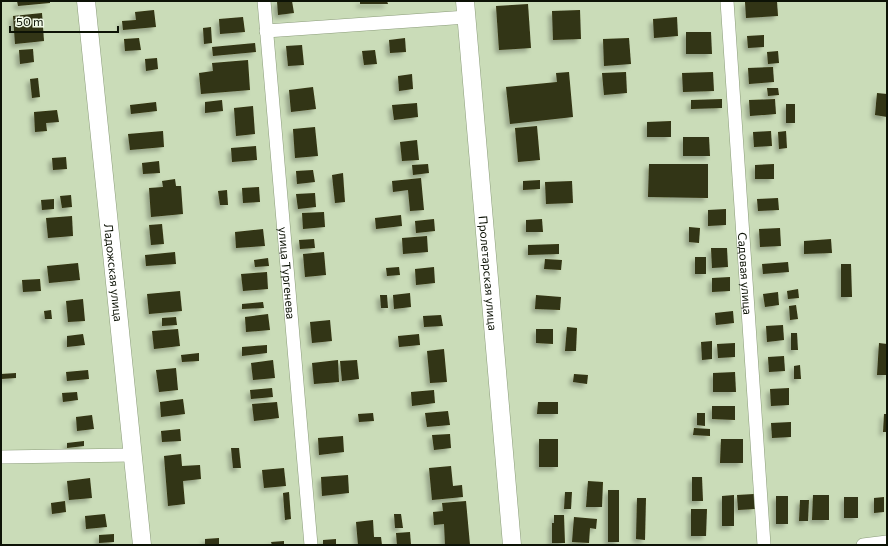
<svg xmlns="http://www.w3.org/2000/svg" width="888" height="546" font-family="Commissioner,sans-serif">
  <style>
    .building { fill: #333412; filter: url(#shadow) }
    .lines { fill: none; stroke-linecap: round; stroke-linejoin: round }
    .street-casing { stroke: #8b9c7a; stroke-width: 14 }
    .secondary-casing { stroke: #8b9c7a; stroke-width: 19 }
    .street { stroke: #fff; stroke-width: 13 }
    .secondary { stroke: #fff; stroke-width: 18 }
    .labels { text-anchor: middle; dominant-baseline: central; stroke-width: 4; stroke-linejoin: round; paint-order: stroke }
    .street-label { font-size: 12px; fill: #0d1306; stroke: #f0f9e7 }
  </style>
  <defs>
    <filter id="shadow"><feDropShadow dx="-3.5" dy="3.5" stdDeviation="2" flood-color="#0004"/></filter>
  </defs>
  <rect width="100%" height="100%" fill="#cadcb8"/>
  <g class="building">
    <polygon points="17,1 50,1 50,3 18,6"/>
    <polygon points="277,1 292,1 294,13 278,15"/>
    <polygon points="360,1 387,1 388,4 360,4"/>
    <polygon points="777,1 778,16 746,18 745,2"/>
    <polygon points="528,4 531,48 499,50 496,6"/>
    <polygon points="154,10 156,27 123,30 122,21 136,20 135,12"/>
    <polygon points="580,10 581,39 553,40 552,11"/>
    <polygon points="42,13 44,41 15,44 13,16"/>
    <polygon points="243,17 245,32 220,34 219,19"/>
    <polygon points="677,17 678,36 654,38 653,19"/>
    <polygon points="211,27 212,43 204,44 203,28"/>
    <polygon points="686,32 711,32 712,54 686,54"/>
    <polygon points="764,35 764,47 748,48 747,36"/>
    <polygon points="139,38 141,50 125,51 124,39"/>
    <polygon points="405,38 406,52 390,53 389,40"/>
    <polygon points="629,38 631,64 604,66 603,39"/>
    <polygon points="255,43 256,52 213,56 212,47"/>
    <polygon points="302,45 304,65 288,66 286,46"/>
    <polygon points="33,49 34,62 20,64 19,50"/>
    <polygon points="375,50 377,64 364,65 362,51"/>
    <polygon points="778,51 779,63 768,64 767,52"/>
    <polygon points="157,58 158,69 146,71 145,59"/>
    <polygon points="248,60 250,90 201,94 199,73 213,71 212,63"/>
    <polygon points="773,67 774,82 749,84 748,68"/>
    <polygon points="569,72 573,117 510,124 506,87 557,82 556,73"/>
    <polygon points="626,72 627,93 604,95 602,73"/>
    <polygon points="713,72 714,91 683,92 682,73"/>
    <polygon points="412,74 413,89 399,91 398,76"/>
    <polygon points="38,78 40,97 32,98 30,79"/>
    <polygon points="313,87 316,109 291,112 289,90"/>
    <polygon points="767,88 778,88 779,95 768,96"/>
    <polygon points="877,93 887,94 887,117 875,115"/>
    <polygon points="722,99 722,108 691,109 691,100"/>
    <polygon points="775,99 776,114 750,116 749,100"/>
    <polygon points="222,100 223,111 205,113 205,102"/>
    <polygon points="156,102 157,111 131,114 130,105"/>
    <polygon points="417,103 418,117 394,120 392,105"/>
    <rect x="786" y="104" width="9" height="19"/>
    <polygon points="253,106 255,134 236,136 234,108"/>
    <polygon points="57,110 59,122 46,123 47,131 35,132 34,112"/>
    <polygon points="671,121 671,137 647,137 647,122"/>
    <polygon points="537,126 540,160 518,162 515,128"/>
    <polygon points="315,127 318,156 295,158 293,129"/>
    <polygon points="163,131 164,147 130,150 128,134"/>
    <polygon points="771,131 772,146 754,147 753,132"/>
    <polygon points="786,131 787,148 779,149 778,132"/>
    <polygon points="683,137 709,137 710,156 683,156"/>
    <polygon points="417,140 419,160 402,161 400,142"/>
    <polygon points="256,146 257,160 232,162 231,148"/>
    <polygon points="66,157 67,169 53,170 52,158"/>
    <polygon points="159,161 160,173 143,174 142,163"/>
    <polygon points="428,164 429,173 413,175 412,165"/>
    <polygon points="649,164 708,164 708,198 648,197"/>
    <polygon points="774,164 774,179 755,179 755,165"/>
    <polygon points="313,170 315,182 297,184 296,171"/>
    <polygon points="343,173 345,202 335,203 332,175"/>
    <polygon points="421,178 424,210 410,211 408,190 393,192 392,181"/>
    <polygon points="175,179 176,186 181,186 183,214 151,217 149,188 163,187 162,181"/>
    <polygon points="540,180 540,189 523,190 523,181"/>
    <polygon points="572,181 573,203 546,204 545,182"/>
    <polygon points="259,187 260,202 243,203 242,188"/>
    <polygon points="227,190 228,205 220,205 218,191"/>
    <polygon points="315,193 316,207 298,209 296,194"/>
    <polygon points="71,195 72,207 62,208 60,196"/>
    <polygon points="778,198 779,210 758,211 757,199"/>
    <polygon points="54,199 54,209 42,210 41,200"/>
    <polygon points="726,209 726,225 708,226 708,210"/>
    <polygon points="324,212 325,227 303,229 302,213"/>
    <polygon points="401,215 402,226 376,229 375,218"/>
    <polygon points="72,216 73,236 48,238 46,218"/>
    <polygon points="434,219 435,231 416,233 415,221"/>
    <polygon points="542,219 543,232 526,232 526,220"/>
    <polygon points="162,224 164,244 151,245 149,225"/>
    <polygon points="689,227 700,228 699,243 689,242"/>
    <polygon points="780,228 781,246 760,247 759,229"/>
    <polygon points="263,229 265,246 236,248 235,232"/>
    <polygon points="427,236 428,252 403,254 402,238"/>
    <polygon points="314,239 315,248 300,249 299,240"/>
    <polygon points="831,239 832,253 804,254 804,241"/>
    <polygon points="559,244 559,254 528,255 528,245"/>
    <polygon points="711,248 727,248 728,267 712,268"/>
    <polygon points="175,252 176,264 146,266 145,255"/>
    <polygon points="324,252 326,275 305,277 303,254"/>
    <rect x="695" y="257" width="11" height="17"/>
    <polygon points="268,258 269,266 255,267 254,260"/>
    <polygon points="545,259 562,260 561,270 544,269"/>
    <polygon points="788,262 789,272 763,274 762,264"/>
    <polygon points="78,263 80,280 49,283 47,266"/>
    <polygon points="841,264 851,264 852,297 841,297"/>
    <polygon points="399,267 400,275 387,276 386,268"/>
    <polygon points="434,267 435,283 416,285 415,269"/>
    <polygon points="267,272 268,289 243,291 241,274"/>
    <polygon points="730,277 730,291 712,292 712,278"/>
    <polygon points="40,279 41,291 23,292 22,280"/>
    <polygon points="798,289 799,298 788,299 787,291"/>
    <polygon points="180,291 182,311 149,314 147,294"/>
    <polygon points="778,292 779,305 765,307 763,294"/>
    <polygon points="410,293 411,307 394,309 393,295"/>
    <polygon points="380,295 387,295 388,308 381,308"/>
    <polygon points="536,295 561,297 560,310 535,309"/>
    <polygon points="83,299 85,321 68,322 66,301"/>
    <polygon points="263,302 264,308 242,309 242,304"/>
    <polygon points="796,305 798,319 790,320 789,306"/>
    <polygon points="51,310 52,319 45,319 44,311"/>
    <polygon points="733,311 734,323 716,325 715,313"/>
    <polygon points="268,314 270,330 246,332 245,317"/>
    <polygon points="441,315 443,326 424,327 423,316"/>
    <polygon points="176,317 177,325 162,326 162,318"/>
    <polygon points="330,320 332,341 312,343 310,322"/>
    <polygon points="783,325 784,340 767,342 766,326"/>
    <polygon points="567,327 577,328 576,351 565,351"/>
    <polygon points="178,329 180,346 154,349 152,331"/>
    <polygon points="536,329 553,329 553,344 536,343"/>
    <polygon points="791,333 797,333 798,350 791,350"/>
    <polygon points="83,334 85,345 67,347 67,336"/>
    <polygon points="419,334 420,345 399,347 398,336"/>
    <polygon points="712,341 712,359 702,360 701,342"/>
    <polygon points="735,343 735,357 718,358 717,344"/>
    <polygon points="879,343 887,344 887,375 877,375"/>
    <polygon points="267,345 267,353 242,356 242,347"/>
    <polygon points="444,349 447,382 430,383 427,351"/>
    <polygon points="199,353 199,361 182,362 181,355"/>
    <polygon points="784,356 785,371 769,372 768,357"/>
    <polygon points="273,360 275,378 253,380 251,363"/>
    <polygon points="338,360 339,382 314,384 312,363"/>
    <polygon points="357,360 359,379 342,381 340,361"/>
    <polygon points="800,365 801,379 794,379 794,366"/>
    <polygon points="176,368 178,390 159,392 156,370"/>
    <polygon points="88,370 89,379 67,381 66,372"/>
    <polygon points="735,372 736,392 713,392 713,373"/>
    <polygon points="16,373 16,378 1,379 1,374"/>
    <polygon points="574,374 588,375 587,384 573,382"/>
    <polygon points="272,388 273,397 251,399 250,390"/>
    <polygon points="789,388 789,405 771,406 770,389"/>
    <polygon points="434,390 435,403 412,406 411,392"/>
    <polygon points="77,392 78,400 63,402 62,393"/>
    <polygon points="183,399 185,414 161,417 160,402"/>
    <polygon points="277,402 279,418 254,421 252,404"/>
    <polygon points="538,402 558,402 558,414 537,414"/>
    <polygon points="712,406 735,406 735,420 712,419"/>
    <polygon points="448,411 450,425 427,427 425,413"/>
    <polygon points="373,413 374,421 359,422 358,414"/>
    <polygon points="697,413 705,413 705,426 697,425"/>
    <polygon points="884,414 887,414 887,432 883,432"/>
    <polygon points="92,415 94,429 77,431 76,417"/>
    <polygon points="791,422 791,437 772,438 771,423"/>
    <polygon points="694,428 710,429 710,436 693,435"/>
    <polygon points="180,429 181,441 162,442 161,431"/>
    <polygon points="450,434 451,448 434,450 432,435"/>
    <polygon points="343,436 344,452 319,455 318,438"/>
    <rect x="539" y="439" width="19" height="28"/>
    <polygon points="721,439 743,439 743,463 720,463"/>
    <polygon points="84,441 84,446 67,448 67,443"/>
    <polygon points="231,448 239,448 241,468 233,468"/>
    <polygon points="181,454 182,466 200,465 201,479 183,481 185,504 168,506 164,456"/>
    <polygon points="451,466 453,486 462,485 463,497 432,500 429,468"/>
    <polygon points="284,468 286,486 264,488 262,470"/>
    <polygon points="348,475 349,493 322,496 321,477"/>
    <polygon points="692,477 702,477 703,501 692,501"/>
    <polygon points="90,478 92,498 69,500 67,481"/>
    <polygon points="588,481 603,482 602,507 586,507"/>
    <rect x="608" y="490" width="11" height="52"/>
    <polygon points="289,492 291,519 285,520 283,493"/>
    <polygon points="565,492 572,492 571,509 564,509"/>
    <polygon points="754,494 755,509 738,510 737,495"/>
    <polygon points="734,495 734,526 722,526 722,496"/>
    <polygon points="813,495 829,495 829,520 812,520"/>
    <rect x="776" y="496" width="12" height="28"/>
    <rect x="844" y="497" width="14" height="21"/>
    <polygon points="884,497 884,512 874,513 874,498"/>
    <polygon points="637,498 646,498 645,540 636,539"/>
    <polygon points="800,500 809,500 808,521 799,521"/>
    <polygon points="65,501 66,512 52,514 51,503"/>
    <polygon points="466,501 470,545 445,545 444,524 434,525 433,512 443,511 442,503"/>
    <polygon points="691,509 707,509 706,536 691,536"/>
    <polygon points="105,514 107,527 86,529 85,516"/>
    <polygon points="394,514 401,514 403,528 395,528"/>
    <polygon points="554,515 564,515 565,543 552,543 552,523 554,523"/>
    <polygon points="574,517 597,519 596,529 590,528 589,543 572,542"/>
    <polygon points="373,520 374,537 381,537 382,545 358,545 356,522"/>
    <polygon points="410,532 411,545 397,545 396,533"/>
    <polygon points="114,534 114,542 99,543 99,535"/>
    <polygon points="219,538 219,545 205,545 205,539"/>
    <polygon points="336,539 336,545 323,545 323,540"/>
    <polygon points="284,541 284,545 272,545 271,542"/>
  </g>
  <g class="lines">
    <g class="street-casing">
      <g id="street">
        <path id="s1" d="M264,1L311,545"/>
        <path id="s2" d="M727,1L764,545"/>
        <polyline points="266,31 467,17"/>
        <polyline points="1,457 132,455"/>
        <polyline points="863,545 887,542"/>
      </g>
    </g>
    <g class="secondary-casing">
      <g id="secondary">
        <path id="s3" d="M86,1L142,545"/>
        <path id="s4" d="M465,1L512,545"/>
      </g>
    </g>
    <use href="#street" class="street"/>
    <use href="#secondary" class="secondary"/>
  </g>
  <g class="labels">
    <g class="street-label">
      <text stroke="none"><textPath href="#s3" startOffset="273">Ладожская улица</textPath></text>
      <text stroke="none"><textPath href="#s1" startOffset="273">улица Тургенева</textPath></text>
      <text stroke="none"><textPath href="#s4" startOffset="273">Пролетарская улица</textPath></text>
      <text stroke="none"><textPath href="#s2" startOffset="273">Садовая улица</textPath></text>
    </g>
  </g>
  <rect width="888" height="546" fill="none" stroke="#0d1306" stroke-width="4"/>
  <path d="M10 26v6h108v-6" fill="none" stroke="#0d1306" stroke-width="2"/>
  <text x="16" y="26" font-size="12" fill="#0d1306" stroke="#f0f9e7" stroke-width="3" paint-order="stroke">50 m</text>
</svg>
